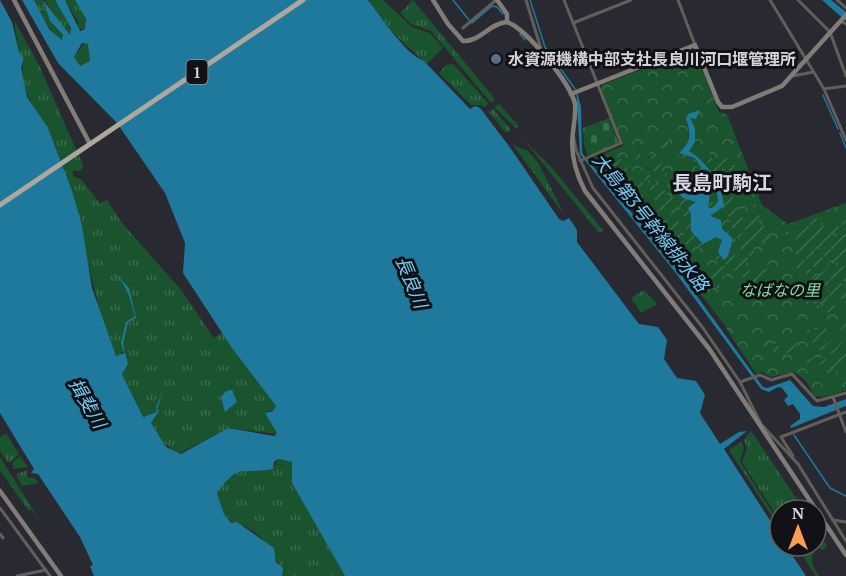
<svg xmlns="http://www.w3.org/2000/svg" width="846" height="576" font-family="'PT Serif','Noto Sans JP',serif">
  <style>
    .grass { fill: url(#grass-tufts); fill-rule: evenodd }
    .cemetery { fill: url(#cemetery-stones) }
    .park { fill: url(#park-crowns) }
    .garden { fill: url(#garden-furrows) }
    .water { fill: #1f799c; fill-rule: evenodd }
    .lines { fill: none; stroke-linecap: round; stroke-linejoin: round }
    .stream { stroke: #1f799c; stroke-width: 1.5 }
    .street { stroke: #625f5b; stroke-width: 3 }
    .secondary { stroke: #817c76; stroke-width: 4.5 }
    .highway { stroke: #aea79e; stroke-width: 5 }
    .service-dot { fill: #5c6f8a; stroke: #121216; stroke-width: 2 }
    .labels { text-anchor: middle; dominant-baseline: central; stroke-width: 6; stroke-linejoin: round; paint-order: stroke }
    .shield { fill: #121216; stroke: #99999e; stroke-width: 1.5 }
    .shield-label { font-size: 15px; font-weight: bold; fill: #d3d3d9 }
    .poi-label { font-size: 16px; font-weight: bold; fill: #d3d3d9; stroke: #121216; text-anchor: start }
    .park-label { font-size: 16px; font-style: italic; fill: #81da98; stroke: #121216 }
    .water-label { font-size: 18px; font-style: italic; fill: #76cdf5; stroke: #121216 }
    .quarter-label { font-size: 20px; font-weight: bold; fill: #d7d7e2; stroke: #121216 }
  </style>
  <defs>
    <pattern id="grass-tufts" width="24" height="20" patternUnits="userSpaceOnUse" patternTransform="scale(1.5)"><rect width="24" height="20" fill="#1a542e"/><path d="M3 7l-1-3M5 7V3M7 7l1-3M15 17l-1-3M17 17v-4M19 17l1-3" fill="none" stroke="#3a6c4c"/></pattern>
    <pattern id="cemetery-stones" width="16" height="16" patternUnits="userSpaceOnUse" patternTransform="scale(1.5)"><rect width="16" height="16" fill="#1a542e"/><path d="M2 7V4a2 2 0 0 1 4 0v3zM10 15v-3a2 2 0 0 1 4 0v3z" fill="#3a6c4c"/></pattern>
    <pattern id="park-crowns" width="20" height="18" patternUnits="userSpaceOnUse" patternTransform="scale(1.5)"><rect width="20" height="18" fill="#1a542e"/><path d="M2 6a3 3 0 1 1 6 0M12 15a3 3 0 1 1 6 0" fill="none" stroke="#3a6c4c"/></pattern>
    <pattern id="garden-furrows" width="10" height="10" patternUnits="userSpaceOnUse" patternTransform="scale(1.5)"><rect width="10" height="10" fill="#1a542e"/><path d="M-1 1l2-2M0 10L10 0M9 11l2-2" fill="none" stroke="#3a6c4c"/></pattern>
  </defs>
  <rect width="100%" height="100%" fill="#292931"/>
  <g class="grass">
    <polygon points="34,0 43,0 53,25 63,35 63,39 57,38 40,16"/>
    <polygon points="45,0 55,0 68,22 72,34 66,33"/>
    <path d="M65,0H75C81,10 88,17 85,29H78V22Z"/>
    <polygon points="371,0 383,0 412,27 430,33 443,48 427,64 423,61 391,31 369,2"/>
    <polygon points="413,0 495,99 491,103 431,31 411,24 400,13"/>
    <path d="M14,20L38,63L83,165L81,171H73V176L82,180L100,204L107,200L122,223L182,291L214,338L223,332L232,348L276,406L274,410L266,412L277,434L228,428L178,454L162,442L151,423L158,413L143,417L141,413L122,374L127,364L126,351L124,350L119,356L114,354C88,286 83,216 56,149C45,119 15,92 24,58L19,52ZM226,391L236,403L225,412L221,397Z"/>
    <polygon points="85,42 89,44 90,61 80,66 74,57"/>
    <polygon points="453,64 488,103 484,108 482,105 471,105 439,73 446,65"/>
    <polygon points="499,104 519,126 516,128 494,107"/>
    <polygon points="493,109 511,130 506,133 489,112"/>
    <polygon points="524,140 552,168 603,230 599,233"/>
    <polygon points="513,145 528,151 539,164 565,216"/>
    <polygon points="644,290 657,304 641,313 631,298"/>
    <polygon points="750,431 754,435 804,510 780,510 780,521 742,462 747,448 744,440"/>
    <polygon points="6,433 19,454 11,462 7,461 0,451 0,437"/>
    <polygon points="741,442 744,448 740,462 780,524 780,529 729,450"/>
    <polygon points="20,456 28,467 13,469 13,462"/>
    <polygon points="0,457 42,524 31,509 29,511 0,471"/>
    <path d="M278,459L292,462V483L345,576H282C281,556 254,523 232,523L224,514L217,493C243,458 241,478 274,467Z"/>
    <polygon points="28,470 26,475 29,478 35,478 38,483 22,486 16,474"/>
    <path d="M816,529L827,546L823,550L817,547C809,559 811,564 819,576H816L796,546H816Z"/>
  </g>
  <polygon class="cemetery" points="609,118 618,142 617,145 588,156 584,145 583,128"/>
  <path class="park" d="M689,51L696,54L719,112L727,114L762,205L788,224L846,203V390C798,407 823,388 794,372L770,377L762,372L756,374L721,320L637,214L638,211L631,206L594,161V158L623,146L601,91L602,85Z"/>
  <g class="garden">
    <polygon points="663,138 668,139 668,144 673,145 672,152 667,156 658,142"/>
    <polygon points="634,147 642,156 655,153 663,158 663,162 654,167 656,162 651,158 639,167 631,149"/>
    <path d="M678,147L686,148L681,151L694,158L705,170L702,174C713,179 712,191 712,202L716,204L711,208L708,207L710,194L697,174L699,172L691,157L685,160L675,153Z"/>
    <path d="M707,154H711L712,161L723,158L732,159L736,167L739,166L750,189L746,190L737,177L727,168L716,170L722,175L721,182L725,183L726,180L732,190L730,191L743,218H747L754,211L753,205L745,198L753,197L761,219C751,225 743,238 730,226V218L721,208C729,196 704,167 707,154Z"/>
    <polygon points="618,158 628,161 627,170 622,176 610,163"/>
    <polygon points="630,164 634,174 626,186 621,179 629,169"/>
    <polygon points="660,164 663,167 658,183 641,179 646,173 653,177 656,173 652,169"/>
    <path d="M666,170L668,177L676,176L668,180L671,186L679,184L677,190L686,198L696,202L688,209L691,214V231L701,243H709L712,238L718,237L712,248L685,244L683,237L687,228C685,220 678,195 672,191C669,189 666,187 664,184Z"/>
    <polygon points="639,181 654,184 657,189 651,191 648,184 642,186 638,200 630,191"/>
    <polygon points="661,185 668,195 660,201 659,209 661,202 671,197 678,207 679,214 674,219 673,225 677,219 683,226 680,238 674,233 676,228 673,231 675,238 672,241 657,227 663,228 665,231 671,229 667,219 671,218 671,206 666,204 663,210 657,211 658,216 654,217 649,208 656,205 653,193"/>
    <path d="M832,214L819,224L802,225L794,239L783,232H794C802,223 820,216 832,214Z"/>
    <polygon points="825,223 845,228 846,232 830,234"/>
    <polygon points="763,224 772,249 762,248 762,241 754,242 754,253 751,256 741,255 740,235"/>
    <polygon points="822,225 832,238 829,245 812,251 823,257 825,269 817,272 806,257 796,258 796,244 801,244 795,241 803,227"/>
    <polygon points="728,231 734,235 737,243 734,250 736,260 728,265 715,259 712,253 721,239 718,254 724,260 727,258 728,251 734,242 726,233"/>
    <polygon points="846,234 846,244 842,243 846,245 846,254 837,263 832,264 835,255 831,247 833,240 836,240 834,237"/>
    <polygon points="825,247 830,248 834,255 826,267 824,255 814,252"/>
    <polygon points="743,256 751,258 746,260 747,271 771,268 772,278 752,286 733,269"/>
    <polygon points="799,259 808,262 813,276 797,269 796,263"/>
    <polygon points="716,264 725,267 726,275 720,277 719,289 708,284 702,277"/>
    <polygon points="839,266 830,274 828,286 812,280 829,267"/>
    <polygon points="841,266 846,267 846,281 837,281 830,285 832,273"/>
    <polygon points="807,280 827,288 828,298 825,304 808,299 802,293 803,282"/>
    <polygon points="838,283 846,284 846,297 827,304 830,296 828,288"/>
    <path d="M800,296C812,307 831,310 846,301V304L830,313L806,304Z"/>
    <polygon points="846,323 846,337 833,354 819,355 820,347 830,343"/>
    <path d="M821,327L826,328L827,332L819,336C816,343 818,350 811,354L814,345L805,329L811,331Z"/>
    <polygon points="794,337 798,344 797,348 781,356 775,355 772,348 757,344 756,341 770,340 770,344 778,344 781,348"/>
    <path d="M846,340C846,353 846,364 836,372L831,368L823,367L824,363L838,360Z"/>
    <polygon points="814,357 829,359 829,361 807,370 807,360"/>
  </g>
  <g class="water">
    <path d="M0,0L12,22L19,52L24,58L21,68L27,97L48,128L72,191L82,226L92,288L116,356L124,353L121,343L126,322L135,316C129,296 129,290 115,273L129,288L136,318L128,322L123,344L128,364L122,374L143,417L157,412L156,407L163,391L157,409L159,411L151,423L166,447L181,454L228,428L274,436L277,433L265,413L273,411L276,406L232,348L183,273L185,243L165,193L117,123L58,63L22,0H34L49,29L62,40L63,35L50,21L43,0L70,35L71,28L55,0H65L80,31L85,29L86,19L75,0H368C381,17 405,54 424,61L470,109L475,106L480,108L509,146L559,219L563,221L569,218L577,230V242L639,324L658,327L667,340L664,359L677,378L696,381L705,395L700,413L720,444L739,432L747,431L724,449L780,536V546H786L806,576H345L292,483V462L278,459L274,462L273,469C240,475 240,462 217,493L224,514L231,523L237,522L274,548L276,562L283,568L282,576H94L90,566L93,565L80,537L38,474L31,473L34,469L0,413ZM82,43L88,44L90,61L80,66L74,57Z"/>
    <polygon points="822,0 831,0 846,12 846,21"/>
    <polygon points="576,88 581,107 582,153 667,255 763,387 767,388 790,380 813,406 824,407 846,399 846,406 791,428 790,426 800,419 800,414 793,404 788,406 784,400 788,396 782,388 778,387 769,392 761,389 675,272 580,154"/>
    <path d="M700,110L696,119L690,118L695,128V142L689,151C707,162 722,184 724,206L710,216L721,220L722,229L733,239L728,256L724,260L718,252L722,240L716,237L703,244L691,231V214L688,208L696,202L683,198L677,192L679,184L685,180L693,184L692,176L697,174L710,194L708,208H713L718,201L715,180L708,170L702,169L695,158L679,153C691,142 692,134 686,119L688,114Z"/>
    <polygon points="232,390 237,402 225,412 221,397 226,391"/>
  </g>
  <g class="lines">
    <g class="stream">
      <polyline points="453,0 469,20"/>
      <polyline points="530,0 545,47 575,89"/>
      <polyline points="472,23 492,6 497,7 503,14"/>
      <polyline points="520,34 525,40"/>
      <polyline points="823,95 838,129"/>
      <polyline points="840,133 846,148"/>
      <polyline points="794,435 830,488 846,496"/>
    </g>
    <g class="street">
      <polyline points="526,0 542,52"/>
      <polyline points="564,0 621,143 580,161"/>
      <polyline points="678,0 695,45"/>
      <polyline points="770,0 824,89 846,140"/>
      <polyline points="798,0 830,32 846,76"/>
      <polyline points="837,0 846,8"/>
      <polyline points="840,21 846,24"/>
      <polyline points="573,23 631,0"/>
      <polyline points="463,28 496,0"/>
      <polyline points="793,76 813,72"/>
      <polyline points="824,89 846,86"/>
      <polyline points="573,134 576,150 593,188 703,328 740,382 761,424 798,464"/>
      <polyline points="740,382 760,375 771,380 792,374 817,401 846,393"/>
      <polyline points="833,397 846,432"/>
      <polyline points="793,456 781,437 846,412"/>
      <polyline points="798,464 846,541"/>
      <polyline points="0,508 50,576"/>
      <polyline points="833,520 846,522"/>
      <polyline points="0,534 3,538"/>
      <polyline points="17,576 46,570"/>
    </g>
    <g class="secondary">
      <polyline points="14,0 90,144"/>
      <path d="M433,0L448,24L463,41C480,42 490,23 507,22"/>
      <path d="M497,0L507,14V22C526,28 571,84 575,104C576,114 574,122 573,132C570,153 575,172 585,191L710,350L846,555"/>
      <polyline points="571,94 695,45 718,102 722,107 732,107 782,86 846,15"/>
      <polyline points="0,491 61,576"/>
    </g>
    <polyline class="highway" points="0,205 303,0"/>
  </g>
  <circle class="service-dot" cx="496" cy="59" r="6"/>
  <g class="labels">
    <rect class="shield" x="186.5" y="60" width="21" height="24" rx="4.5"/>
    <g class="shield-label">
      <text x="197" y="72">1</text>
    </g>
    <g class="poi-label">
      <text x="508" y="59">水資源機構中部支社長良川河口堰管理所</text>
    </g>
    <g class="park-label">
      <text x="780" y="290">なばなの里</text>
    </g>
    <g class="water-label">
      <text transform="translate(651 222) rotate(51)">大島第3号幹線排水路</text>
      <text transform="translate(412 282) rotate(68)">長良川</text>
      <text transform="translate(88 403) rotate(60)">揖斐川</text>
    </g>
    <g class="quarter-label">
      <text x="722" y="182">長島町駒江</text>
    </g>
  </g>
  <g transform="translate(798 528)"><circle r="28" fill="#121216" stroke="#5f5f64" stroke-width="1.5"/>
  <path d="M0-4.5L10 22L0 15L-10 22Z" fill="#fd9d54"/>
  <text y="-9" font-size="16" font-weight="bold" text-anchor="middle" fill="#d3d3d9">N</text>
  </g>
</svg>
